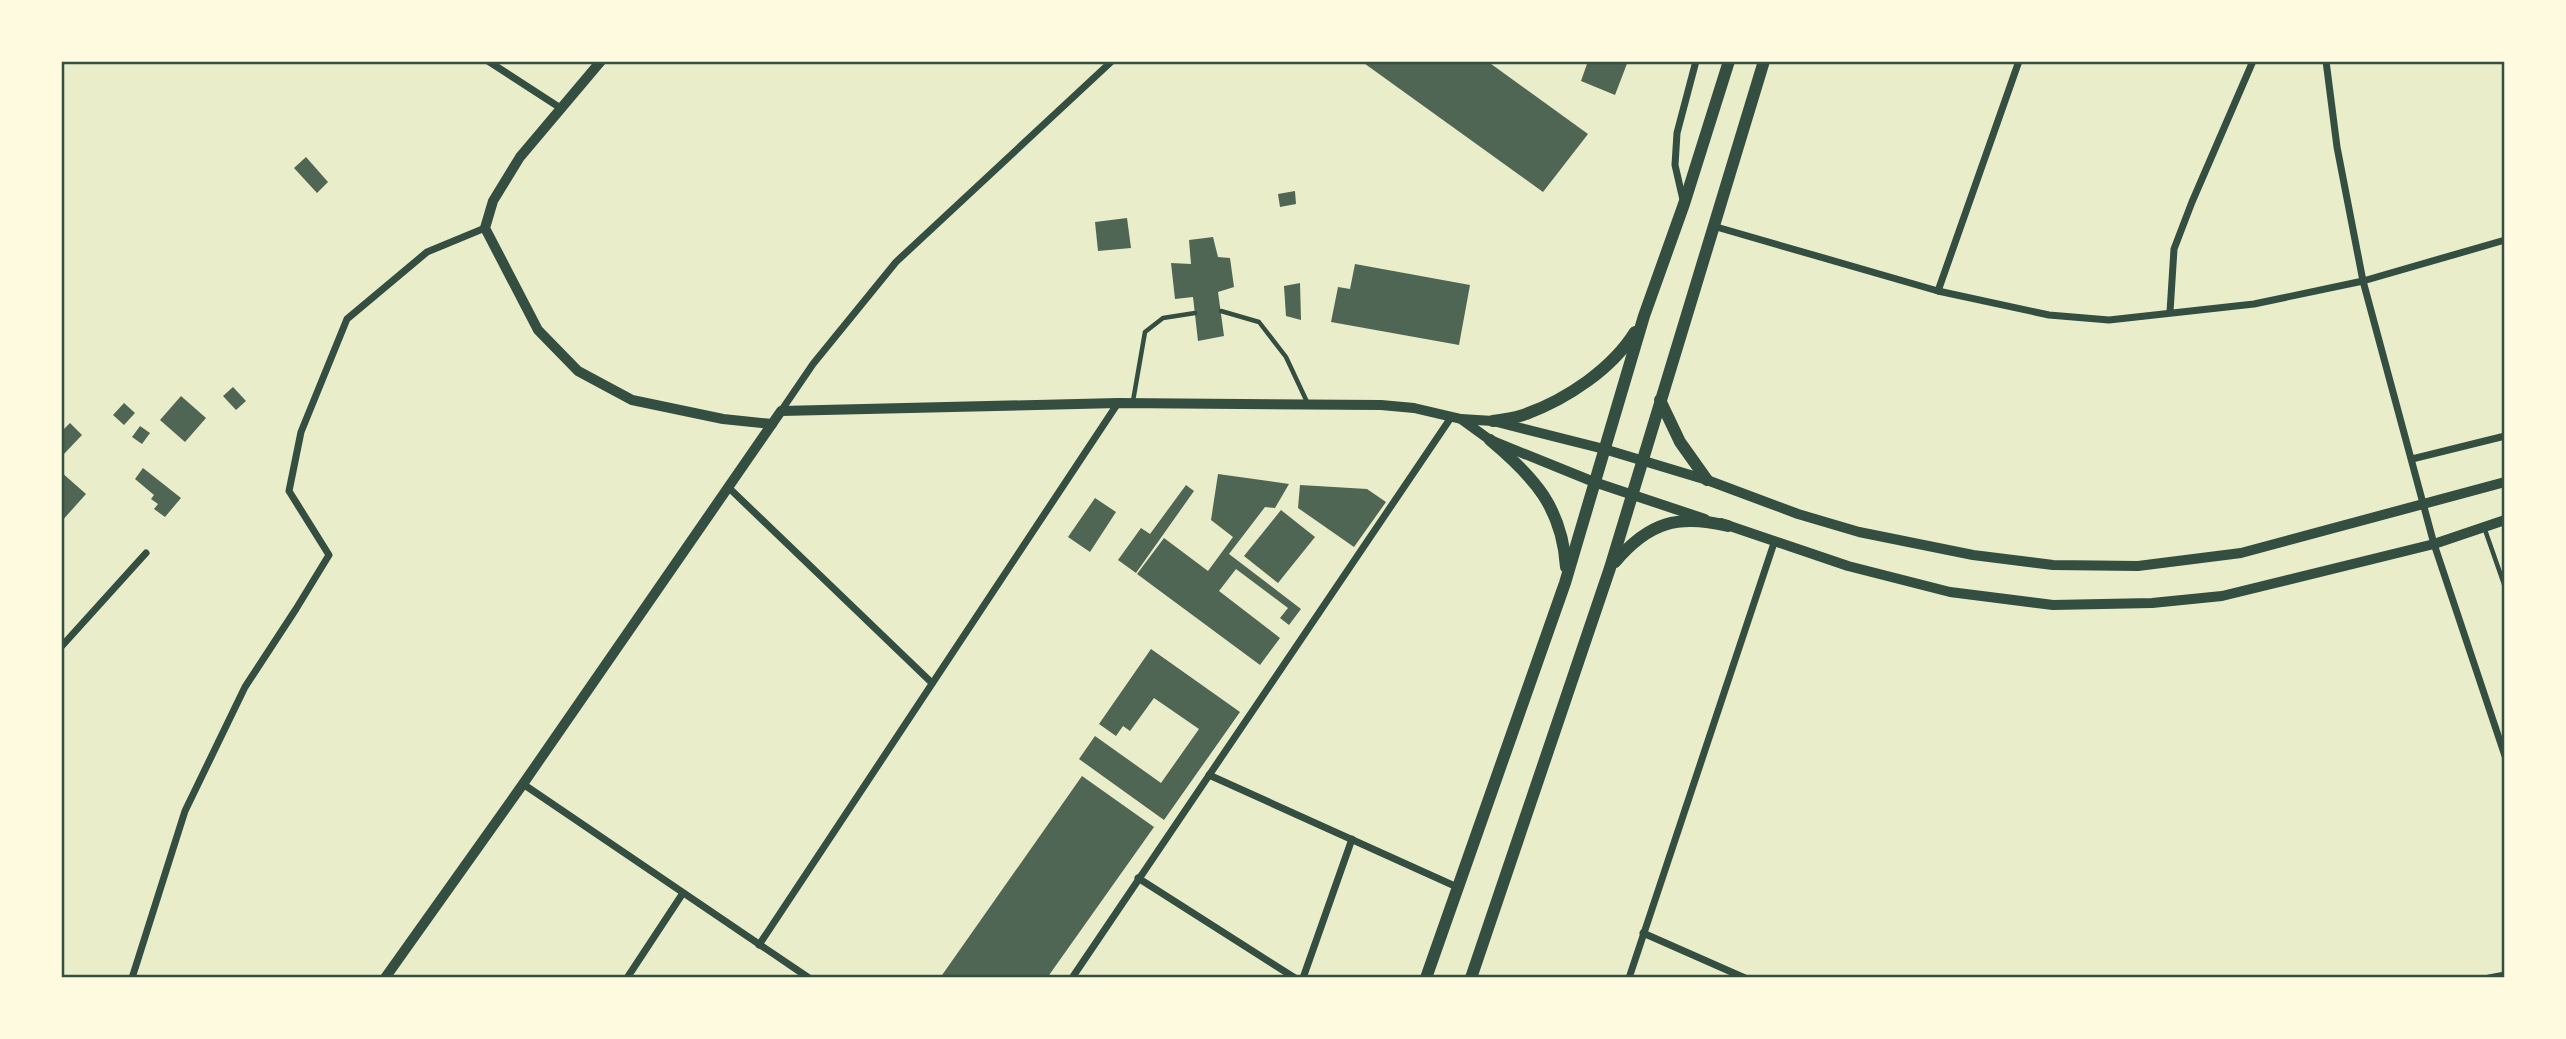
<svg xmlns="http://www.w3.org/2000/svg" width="2566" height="1039" font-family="'Fira Sans Condensed',sans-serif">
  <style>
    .building { fill: #4f6655 }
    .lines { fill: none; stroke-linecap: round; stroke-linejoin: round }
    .service { stroke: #344e41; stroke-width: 4.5 }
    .minor { stroke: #344e41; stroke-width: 7 }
    .tertiary { stroke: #344e41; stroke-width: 10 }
    .secondary { stroke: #344e41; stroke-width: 12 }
    .neatline { fill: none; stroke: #344e41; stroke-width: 2.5 }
  </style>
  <rect width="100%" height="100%" fill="#e9edc9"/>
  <g class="building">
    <polygon points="1361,61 1487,61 1588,134 1543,192"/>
    <polygon points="1588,61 1628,61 1615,95 1581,81"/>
    <polygon points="306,157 328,182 317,193 294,168"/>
    <polygon points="1295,191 1296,204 1280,207 1278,194"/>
    <polygon points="1127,218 1131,248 1098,251 1095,222"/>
    <polygon points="1213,237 1218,257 1230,258 1234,287 1218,292 1224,336 1198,341 1193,297 1175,299 1171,263 1191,264 1189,240"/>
    <polygon points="1355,264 1470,285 1459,345 1331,322 1338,287 1350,289"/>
    <polygon points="1300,283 1301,320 1286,316 1284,286"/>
    <polygon points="233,387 246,401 236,410 223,396"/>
    <polygon points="181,396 206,418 185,442 160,420"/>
    <polygon points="124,403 135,413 124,425 113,415"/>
    <polygon points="70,423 82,435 63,455 61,432"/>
    <polygon points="140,426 150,433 142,444 132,437"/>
    <polygon points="143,468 181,498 165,517 154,509 158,504 151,499 154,495 135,479"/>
    <polygon points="61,472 86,494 61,522"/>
    <polygon points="1218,474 1289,484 1275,508 1265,507 1229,554 1301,609 1289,625 1280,618 1288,608 1236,569 1219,591 1280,638 1260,665 1137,574 1164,538 1208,571 1233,537 1211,520"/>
    <polygon points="1186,485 1194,491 1136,573 1118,560 1141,528 1150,534"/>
    <polygon points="1300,485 1367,489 1386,502 1354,547 1298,508"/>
    <polygon points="1095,498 1116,512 1090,552 1068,537"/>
    <polygon points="1281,510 1315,537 1278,583 1244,556"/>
    <polygon points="1151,649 1240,712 1164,820 1079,759 1095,736 1161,783 1199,729 1154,698 1130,731 1123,726 1116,736 1099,724"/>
    <polygon points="1082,776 1154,827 1047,978 940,978"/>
  </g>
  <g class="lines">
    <g class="service">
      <polyline points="1221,311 1259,322 1286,357 1308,404"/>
      <polyline points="1133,401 1145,332 1163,318 1195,313"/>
      <polyline points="2484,527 2505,587"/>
    </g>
    <g class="minor">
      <polyline points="488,61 562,109"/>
      <polyline points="2326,61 2337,147 2363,281 2434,544 2505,756"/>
      <polyline points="1683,200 1675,165 1677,133 1696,61"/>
      <polyline points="1713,226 1938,291 2049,315 2109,320 2254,304 2363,281 2505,240"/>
      <polyline points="1938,291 2019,61"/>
      <polyline points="2170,312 2174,249 2192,202 2253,61"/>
      <polyline points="781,411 813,364 896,262 1112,61"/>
      <polyline points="2412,459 2505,436"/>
      <polyline points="728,487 932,683"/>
      <polyline points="61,647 146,553"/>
      <polyline points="1209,775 1457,887"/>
      <polyline points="523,784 809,978"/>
      <polyline points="1138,878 1295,978"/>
      <polyline points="1643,933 1745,978"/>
      <polyline points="759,945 1118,403"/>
      <polyline points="132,978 185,811 245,687 296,609 329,555 289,491 301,432 347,319 427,252 485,228"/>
      <polyline points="627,978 683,893"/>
      <polyline points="1072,978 1452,416"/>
      <polyline points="1303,978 1352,839"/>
      <polyline points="1629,978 1775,540"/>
      <polyline points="2489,978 2505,975"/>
    </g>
    <g class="tertiary">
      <polyline points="601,61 520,157 493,201 485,228 538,330 578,371 632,400 723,419 772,424"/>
      <polyline points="1461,419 1490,440 1594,482 1705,519"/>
      <polyline points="1721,523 1848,566 1950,592 2053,605 2152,603 2222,596 2434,544 2505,520"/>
      <polyline points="385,978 523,784 781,411 1118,403 1381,405 1414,408 1461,419 1493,421 1604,449 1707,480 1798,514 1859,532 1973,555 2053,565 2138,566 2241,553 2505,482"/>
    </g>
    <g class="secondary">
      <polyline points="1660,400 1680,442 1707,480"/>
      <path d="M1493,421C1504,419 1516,418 1526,414C1567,399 1612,369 1635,332"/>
      <path d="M1490,440C1534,477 1562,507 1566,567"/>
      <path d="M1615,562C1649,522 1678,514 1728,526"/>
      <polyline points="1426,978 1565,583 1644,316 1684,204 1729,61"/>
      <polyline points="1471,978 1610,568 1764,61"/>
    </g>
  </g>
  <rect width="2566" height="1039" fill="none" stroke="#fefae0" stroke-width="126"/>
  <rect x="63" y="63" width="2440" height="913" class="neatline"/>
</svg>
